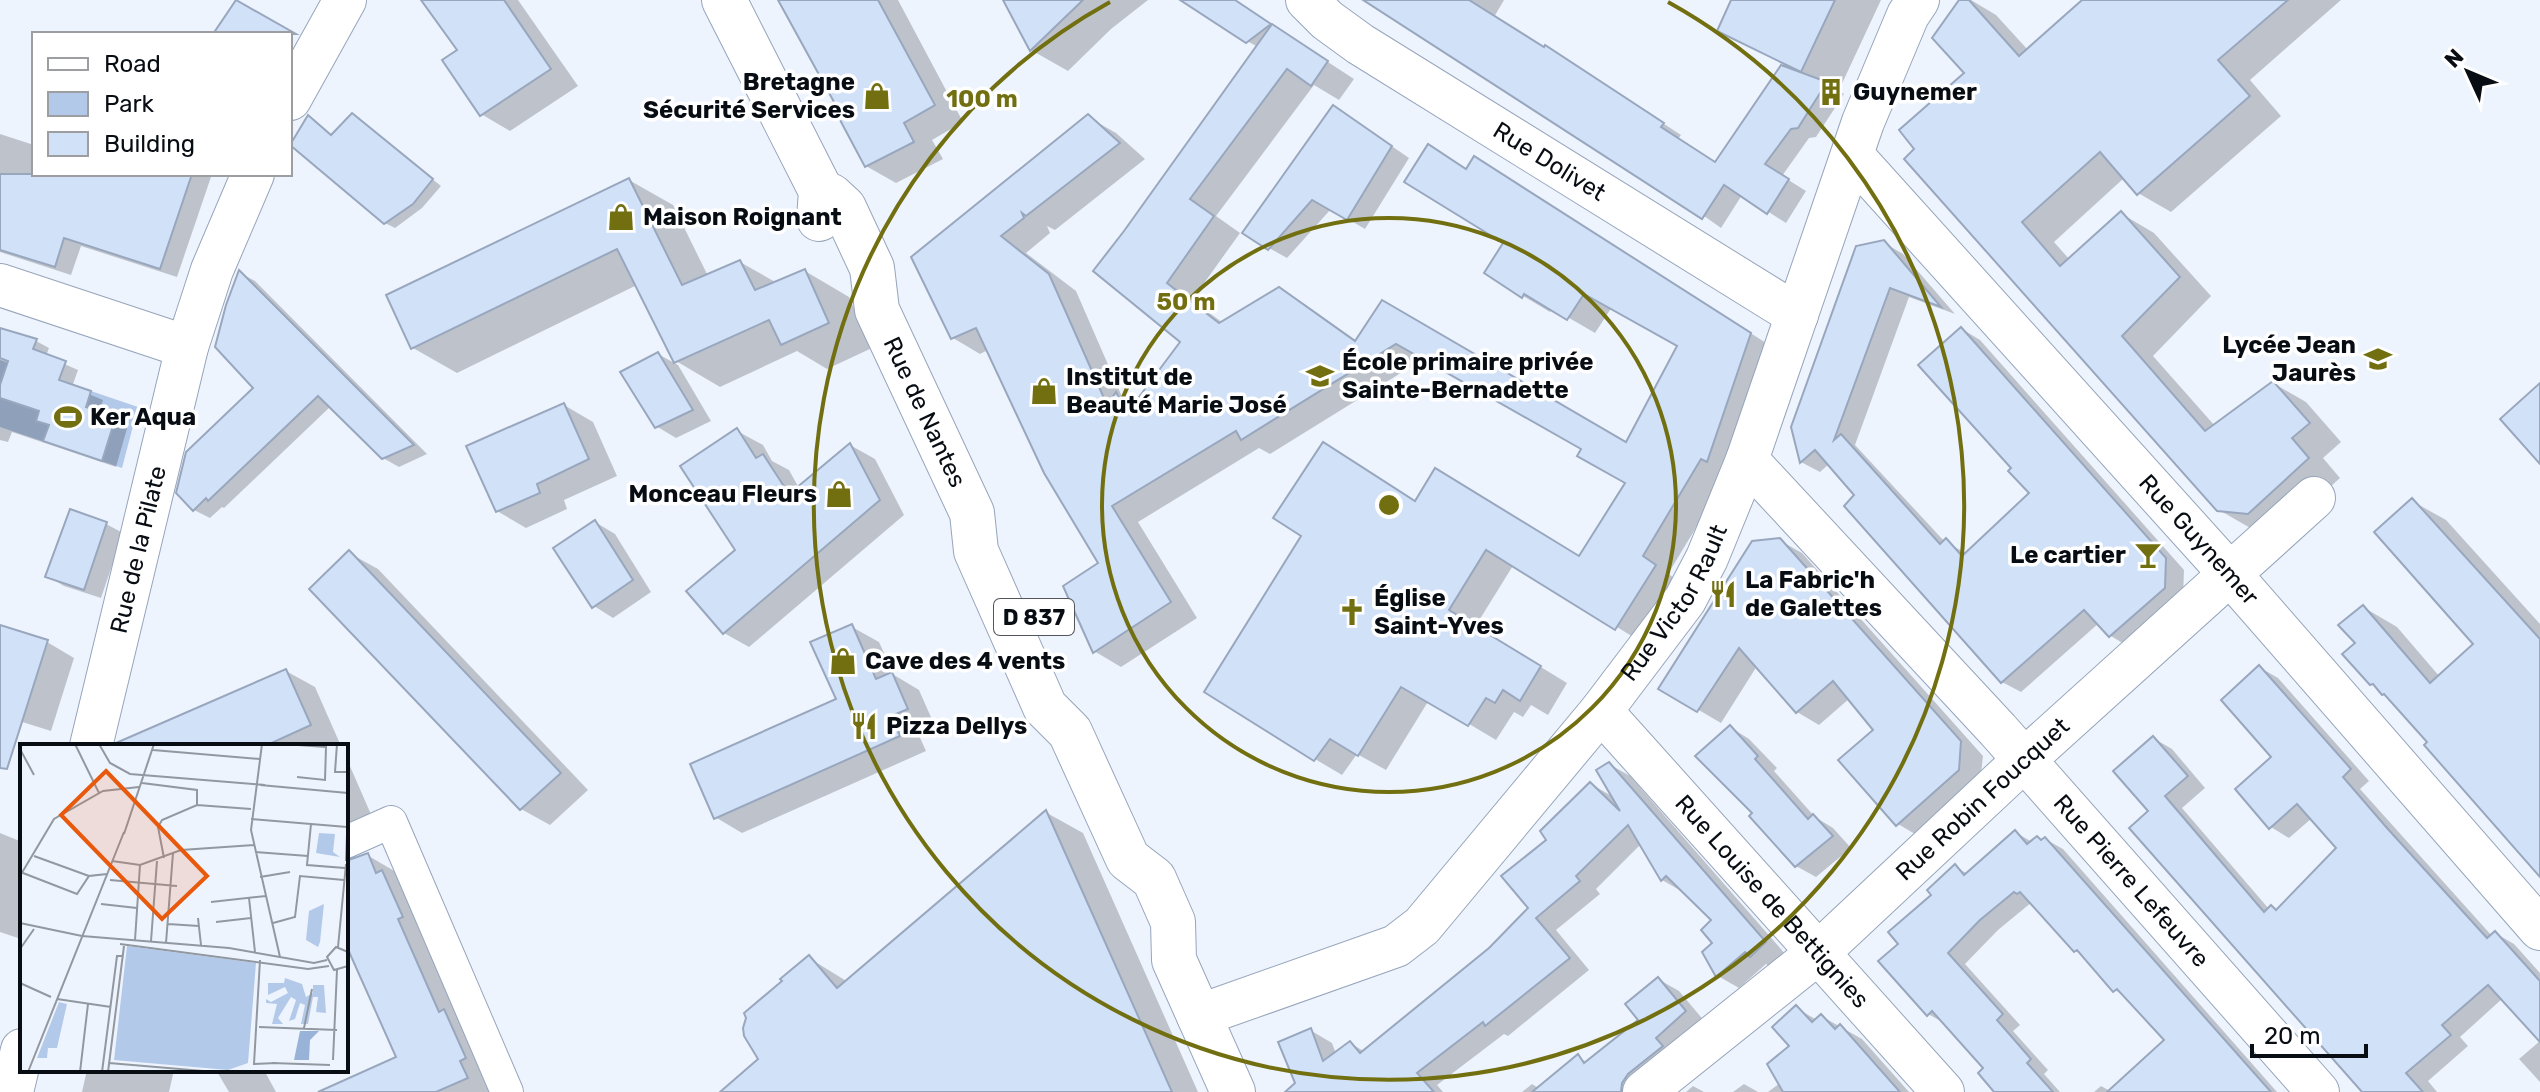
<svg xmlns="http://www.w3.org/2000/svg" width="2540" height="1092" font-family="Rubik,sans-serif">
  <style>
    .green { fill: #b3c9e9 }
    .shadow { fill: #0003 }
    .building { fill: #d1e1f8; stroke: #98a7bd; stroke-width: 2 }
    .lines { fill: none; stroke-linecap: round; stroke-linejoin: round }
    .pedestrian-casing { stroke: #96a5bb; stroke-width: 34 }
    .minor-casing { stroke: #96a5bb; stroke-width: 44 }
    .primary-casing { stroke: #96a5bb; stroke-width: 46 }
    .pedestrian { stroke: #fff; stroke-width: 32 }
    .minor { stroke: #fff; stroke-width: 42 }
    .primary { stroke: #fff; stroke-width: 44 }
    .ring { fill: none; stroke: #726f11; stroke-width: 4 }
    .labels { text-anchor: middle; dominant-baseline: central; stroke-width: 7; stroke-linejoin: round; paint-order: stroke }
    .shield { fill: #fff; stroke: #52565a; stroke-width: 2 }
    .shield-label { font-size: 22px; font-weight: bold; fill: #080d14 }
    .poi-label { font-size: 24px; font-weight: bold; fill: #080d14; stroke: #fff; text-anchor: start }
    .street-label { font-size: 24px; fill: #080d14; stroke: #fff }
    .inset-road { fill: none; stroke: #9298a0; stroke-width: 2 }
    .view { fill: #e8590c; fill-opacity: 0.15; stroke: #e8590c; stroke-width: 4 }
    .inset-edge { fill: none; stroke: #080d14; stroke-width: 4 }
    .centre { fill: #726f11; stroke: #fff; stroke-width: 4 }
    .ring-label { font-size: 24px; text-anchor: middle; font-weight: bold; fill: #726f11; stroke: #fff; stroke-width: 7; stroke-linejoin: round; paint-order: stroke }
  </style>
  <rect width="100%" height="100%" fill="#eef4fe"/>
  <polygon class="green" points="0,360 138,407 122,468 0,427"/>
  <g class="shadow">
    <polygon points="423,0 518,0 578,86 510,131 481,114 460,51"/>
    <polygon points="782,0 898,0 963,122 932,140 943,159 896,183 866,166 837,103"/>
    <polygon points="1005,0 1148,0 1111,29 1068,71 1031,50"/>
    <polygon points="1214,0 1233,0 1354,79 1339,100 1314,85 1216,216 1240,233 1192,300 1223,323 1279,289 1306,305 1357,341 1383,303 1627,445 1680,346 1612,307 1595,333 1552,308 1550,312 1523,296 1506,242 1467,170 1502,174 1777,350 1729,473 1668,574 1682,582 1643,643 1514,564 1475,627 1567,683 1548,715 1531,705 1523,717 1514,712 1496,740 1429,700 1386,770 1357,754 1342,775 1315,759 1416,503 1580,558 1627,483 1584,448 1425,358 1270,454 1259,448 1138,522 1197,618 1121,667 1094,651 1100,564 988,350 980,354 953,338 914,258 1088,117 1116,133 1145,159 1055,230 1047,226 1050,233 1026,253 1076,291 1123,399 1135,406 1183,342 1096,271 1258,47 1247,41"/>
    <polygon points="1401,0 1504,0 1494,17 1563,58 1681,135 1678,139 1716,164 1783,64 1720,30 1733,0 1881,0 1839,90 1844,94 1816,137 1809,138 1782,176 1806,191 1786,223 1742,195 1721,228"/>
    <polygon points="1961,0 1971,0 1996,15 2028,50 2085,0 2341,0 2250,80 2281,116 2171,212 2138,193 2124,178 2054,242 2070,260 2122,214 2154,233 2211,296 2153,356 2215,426 2273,383 2306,402 2341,442 2323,458 2340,478 2281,531 2252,529 2219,510 1917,149 1967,74"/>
    <polygon points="352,115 441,186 422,208 395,228 385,223 309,118 333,136"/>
    <polygon points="1351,118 1409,158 1365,229 1331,209 1287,258 1269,248"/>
    <polygon points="0,134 34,145 34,174 212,174 177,277 81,246 71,275 0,252"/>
    <polygon points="629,180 673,205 708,276 740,262 777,283 805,271 849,297 872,348 827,369 797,351 720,387 676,361 637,285 457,373 413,348"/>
    <polygon points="1883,242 1903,254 1955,314 1909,297 1855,445 1945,542 1968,554 2032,493 2014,468 1962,329 1980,340 2184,570 2183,598 2129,647 2111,636 2099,623 2021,692 2002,682 1857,496 1829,464 1820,472 1801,462 1793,427"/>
    <polygon points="240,273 255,281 427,454 399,467 383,458 331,406 224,508 222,507 210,518 194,510 179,493 256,388"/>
    <polygon points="0,330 36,341 49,348 46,356 78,370 72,387 103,400 99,413 128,425 116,467 12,432 8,442 0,440"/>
    <polygon points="658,354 678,365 711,421 676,438 656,426"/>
    <polygon points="564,405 593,422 617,476 564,500 567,509 526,528 497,511"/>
    <polygon points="737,431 763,445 772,461 789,470 799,488 850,445 875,459 904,515 749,647 724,633 738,550"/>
    <polygon points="2412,501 2446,520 2540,624 2540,873 2430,742 2379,688 2372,684 2358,643 2363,607 2397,627 2440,677 2476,644"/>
    <polygon points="595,522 615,534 651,592 613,618 594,606"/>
    <polygon points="106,524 123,533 101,598 64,586 47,576"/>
    <polygon points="1779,540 1802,553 1983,756 1980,783 1920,837 1898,824 1876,730 1850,698 1819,725 1797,712 1757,666 1721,723 1661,688"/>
    <polygon points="349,553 378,569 588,790 550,825 521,809 311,590"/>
    <polygon points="0,627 47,642 74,658 51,731 0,715"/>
    <polygon points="852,627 879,642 894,675 919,690 934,724 917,731 926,751 742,833 715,817 838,700"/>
    <polygon points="2259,667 2278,678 2369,781 2360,789 2492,936 2495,933 2514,944 2540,973 2540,1039 2503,998 2460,1037 2468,1046 2428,1081 2437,1092 2365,1092 2151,811 2153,738 2172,749 2205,788 2182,808 2269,909 2278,911 2339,848 2312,818 2289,838 2271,827 2274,757"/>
    <polygon points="286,671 315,687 341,746 155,746"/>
    <polygon points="1730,727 1749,739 1777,768 1774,771 1815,817 1833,828 1851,848 1816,877 1796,866 1755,813"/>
    <polygon points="346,757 380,835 360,846 354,860 367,855 396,872 494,1092 361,1092 399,1058 346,940"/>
    <polygon points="1609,764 1630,776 1786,955 1772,968 1766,964 1739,988 1718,976 1704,952 1715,943 1714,920 1683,892 1662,880 1641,844 1596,889 1600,894 1556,930 1589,970 1508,1036 1504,1034 1437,1085 1443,1092 1302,1092 1310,1030 1332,1043 1336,1054 1350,1043 1365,1052 1491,949 1531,908 1549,840 1591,784 1615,798"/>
    <polygon points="1047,813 1083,833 1198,1092 723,1092 760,1060 809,958 848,982"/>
    <polygon points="2015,832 2032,842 2045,839 2063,849 2277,1092 2094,1092 2101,1086 2110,1091 2167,1040 2129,999 2115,990 2085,956 2075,951 2032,902 1998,930 1965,964 2020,1025 2013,1031 2048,1070 2044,1074 2060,1092 1997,1092 1986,1068 1948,1025 1928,1014 1901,944 1955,867 1968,874"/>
    <polygon points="0,833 22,842 21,939 0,932"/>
    <polygon points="1658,979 1679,991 1706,1023 1645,1092 1522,1092 1532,1084 1540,1089 1578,1057 1588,1063 1641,1020"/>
    <polygon points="1796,1008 1817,1020 1821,1016 1862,1039 1909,1092 1768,1092 1780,1083 1792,1047"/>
    <polygon points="2540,1041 2540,1082 2519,1059"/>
    <polygon points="87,1070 174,1070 169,1092 82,1092"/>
    <polygon points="216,1070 264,1070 276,1092 229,1092"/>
    <polygon points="1744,1084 1758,1092 1733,1092"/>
    <polygon points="1693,1086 1704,1092 1686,1092"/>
  </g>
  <g class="building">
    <polygon points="236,0 296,34 213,34"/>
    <polygon points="421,0 504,0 551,69 480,116 442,60 457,50"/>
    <polygon points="778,0 878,0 935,105 904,123 914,142 865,167 831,103 834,102"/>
    <polygon points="1003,0 1083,0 1030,51"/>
    <polygon points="1180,0 1235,0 1271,24 1246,43"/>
    <polygon points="1363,0 1469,0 1544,47 1545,45 1664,123 1661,127 1715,162 1781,65 1827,82 1798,128 1791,129 1765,164 1789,179 1767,214 1724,185 1702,219"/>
    <polygon points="1731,0 1835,0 1801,72 1717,31"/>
    <polygon points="1959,0 1969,0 2019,56 2082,0 2288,0 2218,60 2250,96 2137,195 2100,152 2022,222 2060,266 2121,211 2180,277 2122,336 2205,431 2273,381 2310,423 2292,438 2309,458 2248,514 2217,511 1904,159 1914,149 1899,130 1964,73 1932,38"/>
    <polygon points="1272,24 1328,61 1311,86 1287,69 1190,199 1214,216 1167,283 1219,323 1279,287 1355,341 1382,300 1626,442 1677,346 1584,294 1567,320 1524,294 1522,298 1484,273 1503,243 1404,182 1428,144 1466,169 1474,156 1751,333 1707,462 1701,459 1643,556 1656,565 1615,630 1486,550 1449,610 1541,666 1520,701 1503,690 1495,703 1486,698 1468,726 1401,687 1358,756 1330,739 1314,761 1204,692 1301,536 1273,518 1323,442 1415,501 1435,468 1579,556 1625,483 1577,456 1581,449 1396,344 1241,440 1236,431 1112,506 1171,602 1093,653 1063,586 1098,563 1044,473 976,328 951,339 911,257 1088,114 1120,143 1026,216 1022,213 1024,218 1001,236 1049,274 1107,405 1116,392 1127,413 1180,342 1093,271 1124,231"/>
    <polygon points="1333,105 1392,146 1347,220 1312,200 1268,250 1242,233"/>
    <polygon points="352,113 433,179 413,204 384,224 290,145 308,115 331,135"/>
    <polygon points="0,174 192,174 160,269 64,238 55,267 0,250"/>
    <polygon points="629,178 682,285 740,260 755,290 805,269 829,323 781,345 769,320 674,363 617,249 411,349 386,295"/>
    <polygon points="1884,240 1941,307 1890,288 1834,440 1841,434 1940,544 1946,538 1962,556 2029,493 2008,471 2011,468 1918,365 1961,327 2166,558 2165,588 2109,637 2084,610 2001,683 1844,506 1854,495 1815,450 1800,463 1791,427 1856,246"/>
    <polygon points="239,270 414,445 382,459 318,396 208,501 206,498 193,511 176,493 186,452 253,388 215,347 226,305"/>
    <polygon points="0,328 37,339 33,349 66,361 59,380 91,391 86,407 116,416 102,461 43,441 49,425 36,421 39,411 0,398 0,385 8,361 0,358"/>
    <polygon points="658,352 693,410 655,428 620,372"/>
    <polygon points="2540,383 2540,464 2500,419"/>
    <polygon points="564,403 589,459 537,484 540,493 496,512 466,446"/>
    <polygon points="737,428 756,458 763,454 789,494 850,443 880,500 723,634 686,591 735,550 680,466"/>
    <polygon points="2412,498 2540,639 2540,877 2424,745 2427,742 2384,694 2382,695 2373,684 2370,685 2342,654 2355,643 2338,625 2363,605 2430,683 2473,644 2374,532"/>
    <polygon points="70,509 107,522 84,590 45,577"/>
    <polygon points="595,520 633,580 592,608 553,548"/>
    <polygon points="1780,538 1961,741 1959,770 1896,826 1838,760 1873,730 1833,681 1796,713 1739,648 1697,712 1658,689 1752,541"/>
    <polygon points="349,550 561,773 520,810 309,589"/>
    <polygon points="852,624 876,679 892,672 908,709 891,716 900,736 714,819 690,764 836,699 810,642"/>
    <polygon points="0,625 48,640 7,769 0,768"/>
    <polygon points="2259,665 2351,769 2343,777 2387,828 2487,938 2495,931 2540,981 2540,1042 2488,985 2442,1025 2451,1035 2406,1073 2423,1092 2362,1092 2129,828 2148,811 2113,771 2153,736 2188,776 2165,796 2264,912 2271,905 2276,910 2336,848 2297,804 2269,829 2235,789 2271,757 2221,700"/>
    <polygon points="286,669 311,725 265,746 116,746 116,743"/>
    <polygon points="1730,725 1758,756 1755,759 1808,819 1813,814 1833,836 1795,867 1749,816 1752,813 1695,756"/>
    <polygon points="1609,762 1766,942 1750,957 1745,952 1716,977 1702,952 1712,943 1701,930 1711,920 1666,876 1661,881 1628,825 1576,876 1580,881 1536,918 1570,958 1485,1026 1483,1022 1417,1073 1434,1092 1285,1092 1295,1083 1278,1042 1311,1028 1323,1061 1350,1041 1360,1053 1489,948 1528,908 1501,876 1546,840 1540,831 1590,782 1620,811 1596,770"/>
    <polygon points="1046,810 1172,1092 720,1092 758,1059 744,1036 743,1028 746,1018 744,1013 782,981 780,979 809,955 837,988"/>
    <polygon points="2015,830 2027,844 2037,836 2041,840 2045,837 2271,1092 2107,1092 2164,1040 2117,989 2113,992 2077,950 2074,952 2020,892 2017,894 2014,892 1980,920 1948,953 2003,1014 1997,1020 2031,1059 2027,1063 2053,1092 1994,1092 1978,1073 1983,1068 1932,1011 1927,1016 1878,961 1898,944 1888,932 1931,895 1927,890 1955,864 1964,875"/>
    <polygon points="368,853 376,873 382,870 403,917 398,919 439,1012 444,1009 466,1058 460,1061 468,1078 436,1092 318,1092 396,1057 346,945 346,861"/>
    <polygon points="1658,977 1686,1011 1656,1038 1663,1046 1628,1074 1622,1083 1621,1092 1532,1092 1578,1054 1584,1063 1638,1020 1625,1004"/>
    <polygon points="1796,1005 1812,1022 1821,1014 1835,1029 1840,1024 1900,1092 1783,1092 1767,1064 1789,1046 1772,1027"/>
  </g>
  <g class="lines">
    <g class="pedestrian-casing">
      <polyline id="pedestrian" points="346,842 391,822 507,1092"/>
    </g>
    <g class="minor-casing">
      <g id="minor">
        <path id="s1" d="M1307,0L1327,20L1360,44L1797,315"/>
        <polyline points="290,99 345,0"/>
        <path id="s2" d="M1852,155L2230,574L2540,929"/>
        <polyline points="0,285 187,347"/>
        <path id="s3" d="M1747,460L1998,730L2318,1092"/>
        <path id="s4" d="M1601,711L1943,1092"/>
        <path id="s5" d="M91,746L187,347L212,270L253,174"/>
        <path id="s6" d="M1198,1016L1396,946L1422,926L1601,711L1685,600L1707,558L1747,460L1863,122L1908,15L1918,0"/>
        <polyline points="12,1092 22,1050"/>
        <path id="s7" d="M1644,1092L1819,952L2024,760L2314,498"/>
      </g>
    </g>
    <g class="primary-casing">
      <g id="primary">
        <polyline points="724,0 821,191 819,219"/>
        <path id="s8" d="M821,191L831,196L844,208L872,268L877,310L972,513L976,551L1045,707L1070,732L1128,859L1154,879L1173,922L1174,960L1233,1092"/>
      </g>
    </g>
    <use href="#pedestrian" class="pedestrian"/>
    <use href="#minor" class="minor"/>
    <use href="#primary" class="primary"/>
  </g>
  <g class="ring">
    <circle cx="1389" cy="505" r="287"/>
    <path d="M1668 2A575 575 0 1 1 1110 2"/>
  </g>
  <defs>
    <g id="building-bare" transform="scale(2.16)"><path d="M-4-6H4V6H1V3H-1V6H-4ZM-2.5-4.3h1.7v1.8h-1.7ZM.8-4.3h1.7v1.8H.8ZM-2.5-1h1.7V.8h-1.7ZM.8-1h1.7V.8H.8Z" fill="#726f11" stroke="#fff" stroke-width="2.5" paint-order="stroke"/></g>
    <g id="shop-bare" transform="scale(2.16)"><path d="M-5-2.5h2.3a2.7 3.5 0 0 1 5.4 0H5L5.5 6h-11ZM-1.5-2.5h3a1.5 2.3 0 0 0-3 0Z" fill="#726f11" stroke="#fff" stroke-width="2.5" paint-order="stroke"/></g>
    <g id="school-bare" transform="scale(2.16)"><path d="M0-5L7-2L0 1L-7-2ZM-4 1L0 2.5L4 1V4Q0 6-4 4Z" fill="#726f11" stroke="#fff" stroke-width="2.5" paint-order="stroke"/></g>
    <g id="stadium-bare" transform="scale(2.16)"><path d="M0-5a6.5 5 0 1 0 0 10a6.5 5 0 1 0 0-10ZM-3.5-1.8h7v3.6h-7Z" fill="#726f11" stroke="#fff" stroke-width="2.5" paint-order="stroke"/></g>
    <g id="bar-bare" transform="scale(2.16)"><path d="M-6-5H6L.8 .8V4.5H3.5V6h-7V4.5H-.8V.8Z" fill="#726f11" stroke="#fff" stroke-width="2.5" paint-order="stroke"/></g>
    <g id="restaurant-bare" transform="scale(2.16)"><path d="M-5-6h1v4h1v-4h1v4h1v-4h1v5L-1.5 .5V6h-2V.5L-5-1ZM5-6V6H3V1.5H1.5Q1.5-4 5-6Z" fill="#726f11" stroke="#fff" stroke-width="2.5" paint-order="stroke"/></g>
    <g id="church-bare" transform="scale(2.16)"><path d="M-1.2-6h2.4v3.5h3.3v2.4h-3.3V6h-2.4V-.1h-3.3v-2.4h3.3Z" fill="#726f11" stroke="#fff" stroke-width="2.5" paint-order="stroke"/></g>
  </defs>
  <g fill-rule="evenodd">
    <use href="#building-bare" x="1831" y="92"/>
    <use href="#shop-bare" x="877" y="96"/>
    <use href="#shop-bare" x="621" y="217"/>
    <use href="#school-bare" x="2378" y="359"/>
    <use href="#school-bare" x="1320" y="376"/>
    <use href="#shop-bare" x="1044" y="391"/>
    <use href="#stadium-bare" x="68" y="417"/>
    <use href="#shop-bare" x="839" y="494"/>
    <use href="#bar-bare" x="2148" y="555"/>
    <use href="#restaurant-bare" x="1723" y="594"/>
    <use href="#church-bare" x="1352" y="612"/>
    <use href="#shop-bare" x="843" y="661"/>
    <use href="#restaurant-bare" x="864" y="726"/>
  </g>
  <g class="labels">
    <rect class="shield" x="994" y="599" width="80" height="36" rx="6"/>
    <g class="shield-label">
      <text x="1034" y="617">D 837</text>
    </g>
    <g class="poi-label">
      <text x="855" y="82" text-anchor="end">Bretagne<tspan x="855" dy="28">Sécurité Services</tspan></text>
      <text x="1853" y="92">Guynemer</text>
      <text x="643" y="217">Maison Roignant</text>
      <text x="2356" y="345" text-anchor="end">Lycée Jean<tspan x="2356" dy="28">Jaurès</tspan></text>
      <text x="1342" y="362">École primaire privée<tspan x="1342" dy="28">Sainte-Bernadette</tspan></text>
      <text x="1066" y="377">Institut de<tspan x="1066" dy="28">Beauté Marie José</tspan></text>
      <text x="90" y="417">Ker Aqua</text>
      <text x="817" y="494" text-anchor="end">Monceau Fleurs</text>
      <text x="2126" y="555" text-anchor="end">Le cartier</text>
      <text x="1745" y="580">La Fabric'h<tspan x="1745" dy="28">de Galettes</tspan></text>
      <text x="1374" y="598">Église<tspan x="1374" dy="28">Saint-Yves</tspan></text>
      <text x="865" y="661">Cave des 4 vents</text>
      <text x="886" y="726">Pizza Dellys</text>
    </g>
    <g class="street-label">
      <text stroke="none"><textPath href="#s1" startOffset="292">Rue Dolivet</textPath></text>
      <text stroke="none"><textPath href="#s8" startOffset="250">Rue de Nantes</textPath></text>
      <text stroke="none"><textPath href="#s2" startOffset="518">Rue Guynemer</textPath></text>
      <text stroke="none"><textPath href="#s5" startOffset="202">Rue de la Pilate</textPath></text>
      <text stroke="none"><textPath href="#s6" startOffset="654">Rue Victor Rault</textPath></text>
      <text stroke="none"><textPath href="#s7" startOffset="448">Rue Robin Foucquet</textPath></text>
      <text stroke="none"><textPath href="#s3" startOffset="570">Rue Pierre Lefeuvre</textPath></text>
      <text stroke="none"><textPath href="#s4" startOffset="256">Rue Louise de Bettignies</textPath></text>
    </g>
  </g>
  <g transform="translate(20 744)">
    <rect width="328" height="328" fill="#eef4fe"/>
    <path d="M299,89L315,90L313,108L320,113L296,109ZM304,160L300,198L298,203L286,196L289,167ZM107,202L236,219L228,319L208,326L94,316ZM265,234L282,240L286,253L293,249V241H304L306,269L296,268L298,253H293L288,280H281L285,261L280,259L275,275L269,277L276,256L271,253L258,274L263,280H252L257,260L246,259V255L251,258L268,249L265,243L248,251V239H264ZM39,258L47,260L37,304H28L27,314H17Z" fill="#b3c9e9"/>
    <path d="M280,287H299L290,296L289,316H274Z" fill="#99b2d7"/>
    <path class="inset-road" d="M55,0L79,49M79,0L90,19L110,30L245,41M242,0L231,86L260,213M317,0L315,28H328M0,5L14,31M133,6L240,15M277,33L305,36L306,3L278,1M122,39L177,46V61M240,41L328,49M231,75L327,83M291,80L287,121L325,124M104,90L134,0M235,108L288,112M14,112L69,132M144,114L138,83L142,76L177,61L231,65M92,117L120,121L161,106L234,101M326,117L328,64M3,129L57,150L69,132L87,130M0,132L34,75L83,47L119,43M240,133L270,128M90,136L157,142M229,154L235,208M191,158L246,152M81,160L117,164M178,174L181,201M196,178L231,174M0,179L62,192M253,179L275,173L280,132L324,136M148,180L179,182M62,192L209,204L294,219L307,216M115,196L120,121M131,197L137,117M146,199L153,109M100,200L288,225L309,222M318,203L326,120M0,205L14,185M328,208L316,203L307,213L314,226L328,222M240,216L234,320L256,319M0,239L31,253M37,255L91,263M239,283L317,286M284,284L292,245M313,316L317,226M89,319L195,328M252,319L310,321M8,328L104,88M60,328L68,260M82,328L97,212H102M88,328L104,202"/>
    <path class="view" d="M86,27L187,132L142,175L41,71Z"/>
    <rect width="328" height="328" class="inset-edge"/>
  </g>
  <circle cx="1389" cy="505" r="12" class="centre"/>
  <g class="ring-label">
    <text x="982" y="107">100 m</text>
    <text x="1186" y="310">50 m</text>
  </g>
  <rect x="32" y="32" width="260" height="144" fill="#ffffff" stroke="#9c9ea1" stroke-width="2"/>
  <rect x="48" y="58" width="40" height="12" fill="#ffffff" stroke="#9c9ea1" stroke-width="2"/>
  <text x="104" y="72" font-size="24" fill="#080d14">Road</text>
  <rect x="48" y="92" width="40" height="24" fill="#b3c9e9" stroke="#9c9ea1" stroke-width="2"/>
  <text x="104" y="112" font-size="24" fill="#080d14">Park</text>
  <rect x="48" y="132" width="40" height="24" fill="#d1e1f8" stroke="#9c9ea1" stroke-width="2"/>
  <text x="104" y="152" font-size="24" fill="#080d14">Building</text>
  <g transform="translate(2468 72) rotate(314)" stroke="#ffffff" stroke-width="6" paint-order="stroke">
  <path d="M0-6L14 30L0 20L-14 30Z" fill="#080d14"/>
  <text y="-12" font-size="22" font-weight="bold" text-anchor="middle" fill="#080d14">N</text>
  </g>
  <path d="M2252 1044v12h114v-12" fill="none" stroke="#080d14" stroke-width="4"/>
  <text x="2264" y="1044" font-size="24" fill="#080d14" stroke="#ffffff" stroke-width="6" paint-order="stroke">20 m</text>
</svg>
